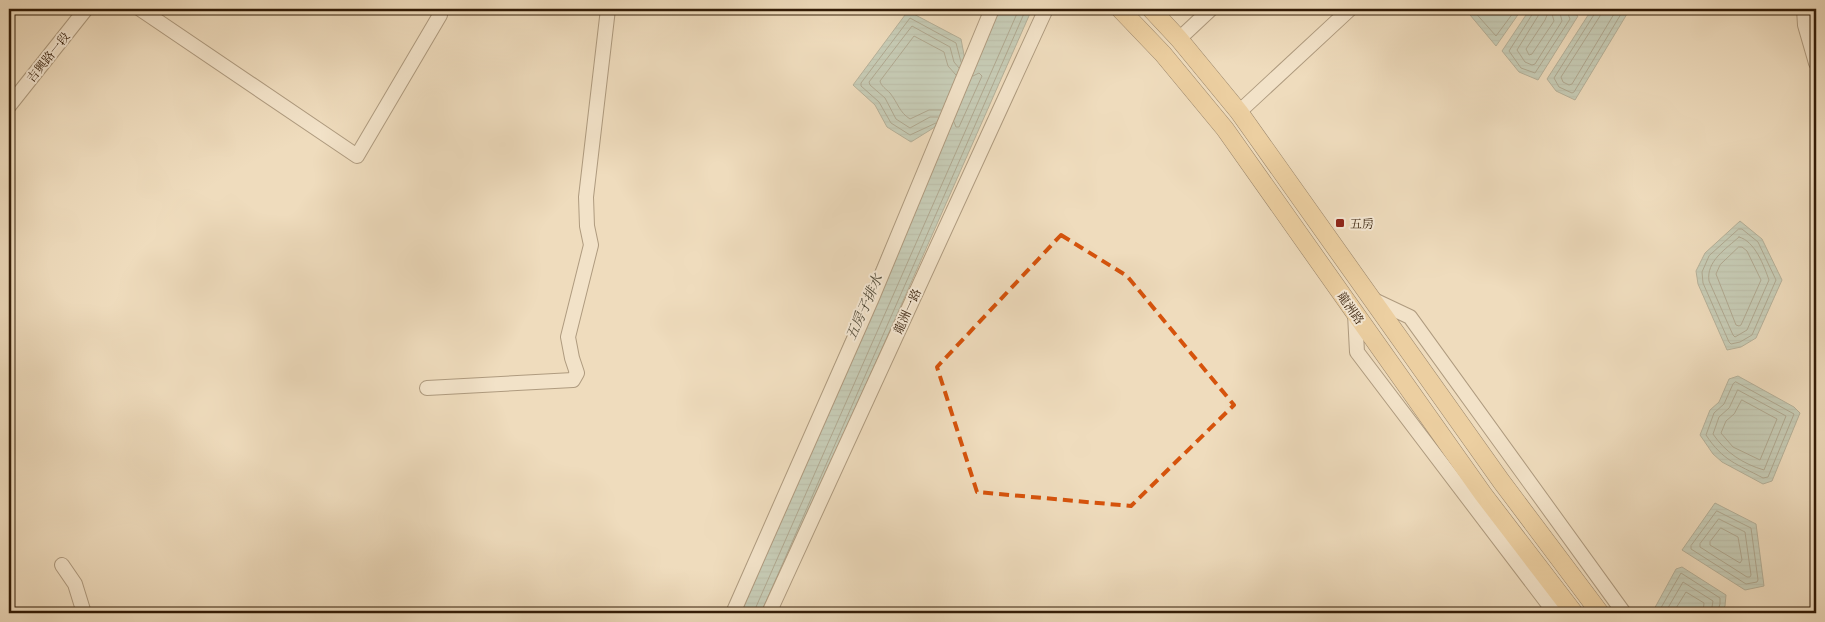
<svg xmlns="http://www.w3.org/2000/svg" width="1825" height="622" font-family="'Libre Caslon Text','Noto Serif TC',serif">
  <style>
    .water { fill: url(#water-rules); stroke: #717c6e }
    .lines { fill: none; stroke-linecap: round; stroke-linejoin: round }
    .shore { stroke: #666c5c; stroke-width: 1 }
    .minor-casing { stroke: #624c34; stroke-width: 16 }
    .major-casing { stroke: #331c07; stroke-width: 19 }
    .minor { stroke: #f5e8d4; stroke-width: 14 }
    .major { stroke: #e8be7e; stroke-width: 18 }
    .marked { fill: none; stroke: #d6530c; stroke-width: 4; stroke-dasharray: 10 6; stroke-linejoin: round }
    .poi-dot { fill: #8f2418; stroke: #f5e8d4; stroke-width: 2 }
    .labels { text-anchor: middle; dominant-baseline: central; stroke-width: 4; stroke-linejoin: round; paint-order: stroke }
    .street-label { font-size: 12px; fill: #331c07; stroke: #f5e8d4 }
    .poi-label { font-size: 12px; fill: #331c07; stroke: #f5e8d4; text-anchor: start }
    .water-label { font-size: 14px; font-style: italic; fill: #524c3a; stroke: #f5e8d4 }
  </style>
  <defs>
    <pattern id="water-rules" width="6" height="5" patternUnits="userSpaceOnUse" patternTransform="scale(1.25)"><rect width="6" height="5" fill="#9abcb2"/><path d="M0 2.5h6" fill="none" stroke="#85a198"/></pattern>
  </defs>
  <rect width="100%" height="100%" fill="#efdcbd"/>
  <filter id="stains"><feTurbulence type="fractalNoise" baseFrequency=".004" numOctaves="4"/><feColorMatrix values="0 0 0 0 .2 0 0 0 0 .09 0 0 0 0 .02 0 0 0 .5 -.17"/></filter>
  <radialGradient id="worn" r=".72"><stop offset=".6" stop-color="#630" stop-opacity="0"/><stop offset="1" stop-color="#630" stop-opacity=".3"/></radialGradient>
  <g class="water">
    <polygon points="988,9 1032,9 765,613 728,613 941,118 935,127 911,142 887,127 875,105 853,85 908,11 961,39 965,60"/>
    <polygon points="1465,9 1522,9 1496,46"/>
    <polygon points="1530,9 1568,9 1578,16 1538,80 1519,72 1502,51"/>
    <polygon points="1592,9 1630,9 1575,100 1556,91 1547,79"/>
    <polygon points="1740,221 1762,239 1782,280 1756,338 1741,347 1727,350 1698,284 1696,271 1705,253"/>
    <polygon points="1738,376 1794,407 1800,413 1772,481 1763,484 1722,462 1713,454 1700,435 1710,410 1719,402 1729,379"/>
    <polygon points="1715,503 1756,524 1764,586 1745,590 1682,550"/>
    <polygon points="1682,567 1726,595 1725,606 1721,613 1652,613 1676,569"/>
  </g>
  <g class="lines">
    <g class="shore">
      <polyline points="1472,9 1496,36 1516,9"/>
      <polyline points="1534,9 1533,13 1509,51 1521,68 1535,73 1570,19 1566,9"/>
      <polyline points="1540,9 1538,16 1517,50 1525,62 1532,65 1535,64 1562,21 1559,9"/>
      <polyline points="1596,9 1595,13 1554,78 1559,87 1572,93 1574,92 1624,9"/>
      <polyline points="1602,9 1600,16 1561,77 1563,82 1569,85 1572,84 1617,9"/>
      <polygon points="1550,12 1552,14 1554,21 1532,54 1529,55 1526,49 1545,20 1548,13"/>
      <path d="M941,110H929L910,119C899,112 898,103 890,93C886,89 881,86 880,81L914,36L944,52L948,66L956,75"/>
      <polyline points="938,117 930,117 910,128 896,119 885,98 870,85 869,82 912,26 950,47 954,62 959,68"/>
      <polyline points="954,122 956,127 959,127 982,76 979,73 973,76"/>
      <polyline points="936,123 910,135 891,123 879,102 861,86 861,83 910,18 956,43 961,62"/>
      <polygon points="1739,229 1742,229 1758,242 1776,280 1752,335 1740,342 1731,344 1729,342 1703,283 1702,272 1709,256"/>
      <path d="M1739,237C1755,241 1764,266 1769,280L1747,330L1735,337L1733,335L1709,281C1706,261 1726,249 1739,237Z"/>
      <polygon points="1739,247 1742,247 1747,251 1761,280 1741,325 1739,326 1736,325 1716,274 1720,265"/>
      <path d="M1736,382L1794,414L1768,477L1763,478C1737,464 1723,461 1706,435L1714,413L1724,404L1733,384Z"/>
      <path d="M1738,390L1786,416L1764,470C1743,464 1725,452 1713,434L1719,417L1729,408Z"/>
      <polygon points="1742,400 1777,419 1760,460 1733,447 1721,433 1726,421 1734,414"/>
      <polygon points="1717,511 1751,528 1758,580 1757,582 1746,584 1691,549 1691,546"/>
      <polygon points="1719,519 1745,532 1751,575 1750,577 1747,577 1700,547 1700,544"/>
      <polygon points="1721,528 1738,537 1742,560 1740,563 1710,545 1710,542"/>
      <polyline points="755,613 756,607 1019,9"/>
      <polyline points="761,613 1026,9"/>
      <polyline points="1658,613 1681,573 1720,598 1720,604 1717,613"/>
      <polyline points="1665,613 1683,582 1713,601 1711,613"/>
      <polyline points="1673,613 1686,592 1704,603 1703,613"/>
    </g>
    <g class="minor-casing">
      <g id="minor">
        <polyline points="140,9 357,156 440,15"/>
        <polyline points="1804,9 1805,25 1816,63"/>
        <polyline points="1179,39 1211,9"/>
        <polyline points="9,106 86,9"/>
        <polyline points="1239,112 1350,9"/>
        <polyline points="1374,300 1410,317 1624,613"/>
        <polyline points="1355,314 1357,352 1555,613"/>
        <polyline points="427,388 573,380 577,373 572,358 568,337 591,245 587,226 586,197 608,9"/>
        <polyline points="62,565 75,584 84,613"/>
        <polyline points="733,613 872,298 992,9"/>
        <polyline points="769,613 1046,9"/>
      </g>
    </g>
    <g class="major-casing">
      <g id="major">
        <polyline points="1120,9 1163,54 1225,129 1483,494 1574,613"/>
        <polyline points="1151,9 1179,39 1239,112 1501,481 1600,613"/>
      </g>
    </g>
    <use href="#minor" class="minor"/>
    <use href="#major" class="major"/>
  </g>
  <path d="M0 0H1825V622H0ZM1061,235L1127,276L1234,405L1131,506L977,492L937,367Z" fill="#efdcbd" fill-opacity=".55" fill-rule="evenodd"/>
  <path class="marked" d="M1061,235L1127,276L1234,405L1131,506L977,492L937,367Z"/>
  <rect class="poi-dot" x="1335" y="218" width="10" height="10" rx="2.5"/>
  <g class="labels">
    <g class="street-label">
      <text transform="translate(48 57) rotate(-51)">吉興路一段</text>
      <text transform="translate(1351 308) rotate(55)">龍洲路</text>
      <text transform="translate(907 311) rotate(-65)">龍洲一路</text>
    </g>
    <g class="poi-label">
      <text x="1350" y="223">五房</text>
    </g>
    <g class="water-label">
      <text transform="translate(864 307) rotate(-66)">五房子排水</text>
    </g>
  </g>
  <rect width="1825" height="622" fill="none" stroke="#efdcbd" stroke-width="30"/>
  <rect x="10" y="10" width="1805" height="602" fill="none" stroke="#331c07" stroke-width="2.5"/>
  <rect x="15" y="15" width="1795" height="592" fill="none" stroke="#331c07"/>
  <rect width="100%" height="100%" filter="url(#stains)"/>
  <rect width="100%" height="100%" fill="url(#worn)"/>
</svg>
